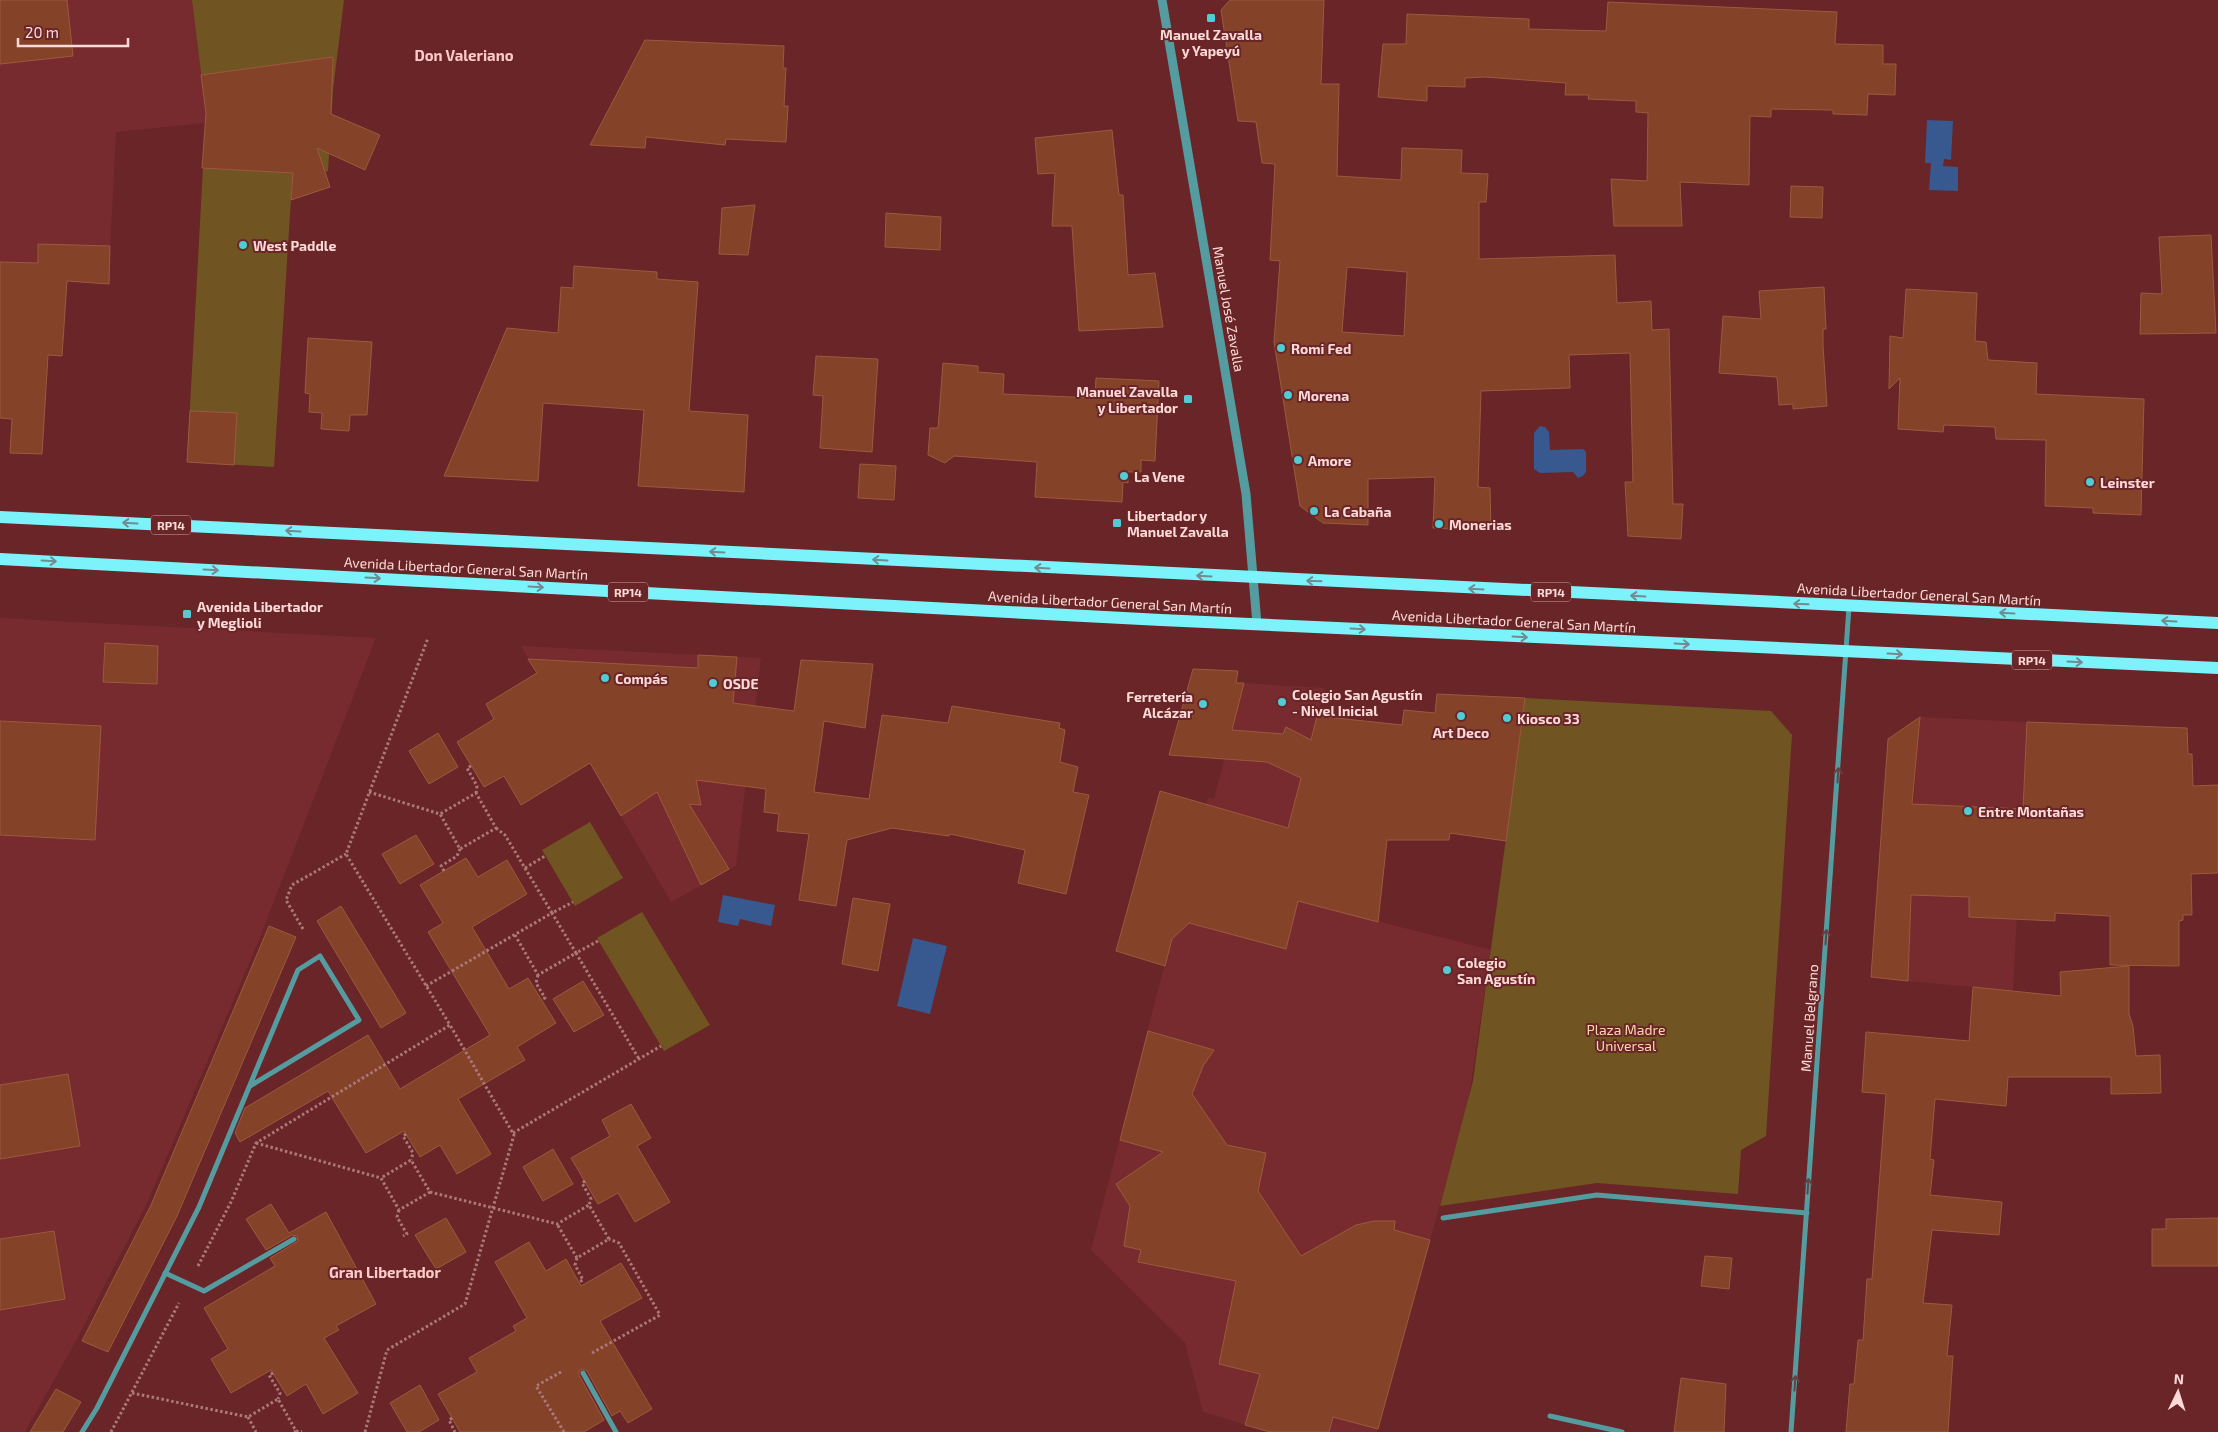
<svg xmlns="http://www.w3.org/2000/svg" width="2218" height="1432" font-family="'Exo 2',sans-serif">
  <style>
    .built { fill: #782b2e }
    .green { fill: #705523 }
    .water { fill: #385890 }
    .building { fill: #844229; stroke: #9d593f; fill-rule: evenodd }
    .lines { fill: none; stroke-linecap: round; stroke-linejoin: round }
    .path { stroke: #ad7879; stroke-width: 3; stroke-dasharray: 2.5 2.5; stroke-linecap: butt }
    .minor { stroke: #559ca1; stroke-width: 5 }
    .tertiary { stroke: #559ca1; stroke-width: 9 }
    .primary { stroke: #7cf3fb; stroke-width: 12 }
    .oneway { stroke: #728c91 }
    .oneway2 { stroke: #644346 }
    .poi-dot { fill: #51ccd4; stroke: #692527; stroke-width: 2 }
    .labels { text-anchor: middle; dominant-baseline: central; stroke-width: 4; stroke-linejoin: round; paint-order: stroke }
    .shield { fill: #692527; stroke: #d1a4a3; stroke-width: 1 }
    .shield-label { font-size: 12px; font-weight: bold; fill: #fddad8 }
    .poi-label { font-size: 14px; font-weight: bold; fill: #fddad8; stroke: #692527; text-anchor: start }
    .street-label { font-size: 14px; fill: #fddad8; stroke: #692527 }
    .park-label { font-size: 14px; fill: #fadba5; stroke: #692527 }
    .neighbourhood-label { font-size: 15px; font-weight: bold; fill: #ffcbc9; stroke: #692527 }
  </style>
  <rect width="100%" height="100%" fill="#692527"/>
  <g class="built">
    <polygon points="0,0 192,0 206,113 205,123 116,132 109,271 0,295"/>
    <polygon points="0,618 376,638 259,940 147,1203 76,1341 25,1432 0,1432"/>
    <polygon points="521,646 761,658 736,866 671,902"/>
    <polygon points="1244,683 1324,688 1271,894 1491,950 1468,1103 1377,1432 1270,1432 1203,1412 1185,1343 1091,1250 1206,804 1208,798 1214,799"/>
    <polygon points="1920,717 2027,722 2013,991 1908,981 1913,810"/>
  </g>
  <g class="green">
    <polygon points="192,0 344,0 333,90 328,171 292,183 274,467 187,462 206,113"/>
    <polygon points="1525,698 1771,711 1792,735 1766,1136 1741,1150 1738,1194 1597,1183 1440,1206 1473,1081"/>
    <polygon points="590,822 623,878 575,906 542,850"/>
    <polygon points="642,912 710,1025 664,1051 597,938"/>
  </g>
  <g class="water">
    <polygon points="1927,120 1953,121 1951,160 1944,159 1943,166 1958,167 1958,191 1929,190 1931,163 1925,163"/>
    <polygon points="1540,426 1545,427 1549,432 1550,450 1583,449 1586,452 1586,472 1583,476 1578,478 1573,472 1540,473 1534,469 1534,433"/>
    <polygon points="723,895 775,905 771,926 740,919 738,926 718,922"/>
    <polygon points="913,938 947,946 930,1014 897,1006"/>
  </g>
  <g class="building">
    <polygon points="0,0 67,0 73,56 0,64"/>
    <path d="M1230,0H1324L1321,84H1339L1337,176L1401,180L1402,148L1462,150L1461,173L1488,174L1486,202H1479V259L1615,255L1617,303L1651,301L1652,330L1669,329L1673,504H1683L1681,539L1628,536L1625,482H1633L1630,353L1569,355L1570,388L1481,391L1478,487L1490,488L1491,531L1433,528L1435,477L1368,479V525L1323,523L1300,506L1274,342L1280,261L1270,260L1275,164L1262,163L1256,122L1238,121L1221,10ZM1347,267L1407,272L1404,336L1342,332Z"/>
    <polygon points="1608,2 1837,12 1835,44 1883,45 1883,64 1896,64 1895,95 1868,94 1867,115 1833,114 1833,110 1771,109 1771,117 1750,116 1749,185 1680,182 1682,226 1614,226 1611,179 1647,181 1648,113 1636,112 1636,101 1588,99 1589,95 1565,95 1566,83 1485,77 1465,78 1465,87 1427,86 1427,101 1378,97 1383,44 1406,44 1407,14 1529,19 1529,29 1606,31"/>
    <polygon points="645,40 784,46 783,68 786,68 784,106 788,106 786,142 726,139 725,145 646,137 645,148 590,145"/>
    <polygon points="333,57 331,114 380,135 365,170 317,148 330,187 291,200 293,173 202,168 206,113 201,75"/>
    <polygon points="1112,130 1119,195 1123,195 1128,275 1155,273 1163,327 1079,331 1072,226 1052,226 1055,173 1038,174 1035,138"/>
    <polygon points="1791,186 1823,187 1822,218 1790,217"/>
    <polygon points="755,205 748,255 719,254 722,208"/>
    <polygon points="886,213 941,217 940,250 885,247"/>
    <polygon points="2211,235 2216,333 2140,334 2141,293 2162,294 2159,237"/>
    <polygon points="38,244 110,246 109,284 67,281 62,356 48,355 42,454 10,453 12,419 0,418 0,262 38,263"/>
    <polygon points="574,266 657,272 657,279 698,282 689,411 748,415 744,492 638,486 644,410 543,403 538,481 444,476 507,328 558,333 561,287 573,288"/>
    <polygon points="1824,287 1826,329 1823,329 1823,345 1827,406 1793,409 1793,404 1779,405 1777,377 1719,373 1723,316 1761,319 1759,291"/>
    <polygon points="1906,289 1977,293 1975,341 1986,342 1988,360 2037,363 2036,394 2144,399 2141,515 2093,513 2093,508 2045,506 2046,440 1996,439 1995,427 1944,425 1943,432 1898,429 1900,378 1889,389 1890,336 1903,338"/>
    <polygon points="308,338 372,342 367,415 350,415 349,431 321,429 322,413 309,412 310,394 305,393"/>
    <polygon points="816,356 878,359 872,452 820,448 823,396 813,395"/>
    <polygon points="943,363 978,366 978,372 1004,374 1003,394 1095,398 1096,378 1159,381 1155,461 1141,460 1141,472 1128,472 1128,483 1123,482 1122,502 1035,497 1037,462 954,456 945,463 928,455 930,428 938,428"/>
    <polygon points="190,411 237,413 234,465 187,462"/>
    <polygon points="860,464 896,466 894,500 858,498"/>
    <polygon points="105,643 158,646 157,684 103,682"/>
    <polygon points="698,655 737,657 733,703 794,711 801,660 873,664 865,728 824,721 814,792 869,799 882,715 948,723 952,706 1060,723 1059,728 1065,730 1060,762 1078,767 1073,792 1089,795 1066,894 1018,883 1025,850 950,834 949,836 892,828 847,840 836,906 799,900 809,834 777,831 779,814 764,812 766,789 696,780 701,805 689,804 729,869 701,885 657,792 621,816 590,763 521,805 504,776 484,787 457,742 494,719 486,704 537,673 528,659 698,668"/>
    <polygon points="1193,669 1238,671 1236,683 1244,683 1232,730 1283,734 1286,727 1311,740 1317,716 1402,725 1404,710 1435,713 1437,694 1525,698 1506,841 1450,833 1449,840 1387,840 1378,922 1298,901 1286,949 1189,923 1172,939 1165,966 1116,951 1160,791 1288,828 1301,778 1267,762 1169,755"/>
    <polygon points="1920,717 1912,804 2023,809 2027,722 2187,728 2188,754 2192,754 2193,786 2218,785 2218,873 2191,874 2192,915 2183,915 2183,920 2179,921 2179,966 2110,965 2110,916 2055,913 2055,921 1969,917 1969,897 1911,895 1908,981 1871,977 1888,739"/>
    <polygon points="0,721 101,726 95,840 0,835"/>
    <polygon points="438,733 458,767 429,784 409,751"/>
    <polygon points="416,835 434,864 400,884 382,854"/>
    <polygon points="466,858 478,877 507,860 527,894 472,927 509,989 528,978 556,1023 517,1047 525,1060 458,1099 491,1154 457,1174 440,1145 420,1157 404,1131 366,1153 328,1091 240,1142 235,1133 245,1108 368,1035 400,1089 490,1035 428,932 443,923 420,885"/>
    <polygon points="853,898 890,904 878,971 842,964"/>
    <polygon points="341,906 406,1013 381,1028 317,921"/>
    <polygon points="269,926 296,937 177,1216 108,1352 82,1341 151,1205"/>
    <polygon points="2129,966 2129,1014 2133,1026 2136,1056 2160,1055 2161,1093 2111,1094 2111,1077 2008,1077 2006,1106 1935,1099 1930,1159 1934,1160 1930,1195 2002,1202 1999,1235 1932,1230 1923,1303 1952,1305 1947,1356 1953,1356 1948,1432 1846,1432 1850,1384 1854,1384 1858,1340 1863,1340 1867,1279 1872,1279 1886,1094 1862,1092 1866,1032 1969,1041 1973,987 2061,996 2060,972"/>
    <polygon points="583,981 604,1015 574,1032 553,999"/>
    <polygon points="1148,1031 1214,1050 1203,1066 1192,1094 1227,1145 1266,1153 1258,1191 1301,1256 1356,1225 1374,1221 1395,1221 1394,1230 1430,1240 1378,1429 1333,1417 1329,1432 1270,1432 1245,1425 1260,1374 1219,1364 1236,1281 1138,1262 1141,1250 1124,1246 1130,1206 1116,1184 1163,1152 1120,1140"/>
    <polygon points="68,1074 80,1146 0,1159 0,1085"/>
    <polygon points="631,1104 651,1138 637,1146 670,1202 635,1222 618,1193 598,1204 571,1158 610,1136 602,1120"/>
    <polygon points="553,1149 573,1184 543,1201 523,1167"/>
    <polygon points="271,1204 289,1233 326,1212 376,1304 336,1326 339,1330 324,1338 358,1393 323,1414 306,1384 287,1396 271,1370 231,1393 211,1359 228,1349 204,1308 275,1266 270,1258 298,1241 297,1236 292,1235 266,1250 246,1219"/>
    <polygon points="446,1218 466,1252 436,1269 415,1235"/>
    <polygon points="2218,1218 2218,1266 2152,1266 2152,1229 2166,1229 2166,1219"/>
    <polygon points="54,1231 65,1299 0,1310 0,1239"/>
    <polygon points="529,1242 546,1271 566,1259 581,1286 621,1263 642,1298 600,1321 652,1409 628,1423 620,1411 612,1416 587,1371 583,1369 579,1371 579,1375 604,1420 584,1432 460,1432 438,1394 477,1372 469,1358 516,1331 513,1326 527,1318 495,1262"/>
    <polygon points="1705,1256 1732,1258 1729,1289 1701,1286"/>
    <polygon points="1681,1378 1726,1384 1724,1432 1674,1432"/>
    <polygon points="420,1385 439,1420 419,1432 407,1432 390,1403"/>
    <polygon points="56,1389 81,1402 63,1432 30,1432"/>
  </g>
  <g class="lines">
    <g class="path">
      <polyline points="471,766 467,768 477,786 476,793"/>
      <polyline points="369,792 440,814 460,849 496,828 476,793 440,814"/>
      <polyline points="496,828 505,835 552,913 573,902"/>
      <polyline points="525,868 545,856"/>
      <polyline points="444,871 441,866 457,856 460,849"/>
      <polyline points="303,929 286,900 292,885 346,854"/>
      <polyline points="598,941 576,953 639,1059"/>
      <polyline points="538,975 536,983 545,998 541,999"/>
      <polyline points="426,986 552,913 576,953 538,975 515,935"/>
      <polyline points="513,1133 661,1046"/>
      <polyline points="406,1134 403,1136 413,1153 411,1160"/>
      <polyline points="256,1143 381,1178 399,1210 430,1192 411,1160 381,1178"/>
      <polyline points="585,1181 582,1183 591,1199 589,1205"/>
      <polyline points="430,1192 557,1224 589,1205 609,1239 577,1258 557,1224"/>
      <polyline points="399,1210 397,1217 407,1234 403,1236"/>
      <polyline points="577,1258 575,1265 583,1280 579,1282"/>
      <polyline points="198,1266 231,1202 256,1143 450,1025 346,854 428,638"/>
      <polyline points="592,1353 660,1315 619,1243 609,1239"/>
      <polyline points="561,1372 536,1386 564,1432"/>
      <polyline points="273,1373 269,1375 280,1393 278,1399"/>
      <polyline points="132,1393 248,1417 278,1399 296,1431 294,1432"/>
      <polyline points="248,1417 256,1432"/>
      <polyline points="452,1418 449,1420 455,1432"/>
      <polyline points="296,1431 302,1432"/>
      <polyline points="111,1432 179,1303"/>
      <polyline points="365,1432 387,1350 465,1304 514,1135 450,1025"/>
    </g>
    <g class="minor">
      <polyline points="1443,1218 1597,1195 1807,1213"/>
      <polyline points="165,1273 204,1291 294,1239"/>
      <polyline points="583,1373 616,1432"/>
      <polyline points="1550,1416 1622,1432"/>
      <polyline points="82,1432 97,1408 199,1207 298,970 320,956 359,1020 250,1086"/>
      <polyline points="1791,1432 1849,607"/>
    </g>
    <polyline class="tertiary" points="1162,0 1246,494 1257,624"/>
    <g class="primary">
      <polyline points="0,517 2218,623"/>
      <polyline points="0,559 1161,620 2218,668"/>
    </g>
  </g>
  <defs><path id="oneway-shaft" d="M-6 0H5M1.5-3L5.5 0L1.5 3" fill="none" stroke-width="1.6" stroke-linecap="round" stroke-linejoin="round" transform="scale(1.25)"/></defs>
  <g class="oneway">
    <use href="#oneway-shaft" transform="translate(130 523) rotate(-177)"/>
    <use href="#oneway-shaft" transform="translate(293 531) rotate(-177)"/>
    <use href="#oneway-shaft" transform="translate(717 552) rotate(-177)"/>
    <use href="#oneway-shaft" transform="translate(880 560) rotate(-177)"/>
    <use href="#oneway-shaft" transform="translate(49 561) rotate(3)"/>
    <use href="#oneway-shaft" transform="translate(1042 568) rotate(-177)"/>
    <use href="#oneway-shaft" transform="translate(211 570) rotate(3)"/>
    <use href="#oneway-shaft" transform="translate(1204 576) rotate(-177)"/>
    <use href="#oneway-shaft" transform="translate(373 578) rotate(3)"/>
    <use href="#oneway-shaft" transform="translate(1314 581) rotate(-178)"/>
    <use href="#oneway-shaft" transform="translate(536 587) rotate(3)"/>
    <use href="#oneway-shaft" transform="translate(1476 589) rotate(-177)"/>
    <use href="#oneway-shaft" transform="translate(1638 596) rotate(-177)"/>
    <use href="#oneway-shaft" transform="translate(1801 604) rotate(-178)"/>
    <use href="#oneway-shaft" transform="translate(2007 613) rotate(-177)"/>
    <use href="#oneway-shaft" transform="translate(2169 621) rotate(-177)"/>
    <use href="#oneway-shaft" transform="translate(1358 629) rotate(3)"/>
    <use href="#oneway-shaft" transform="translate(1520 637) rotate(3)"/>
    <use href="#oneway-shaft" transform="translate(1682 644) rotate(3)"/>
    <use href="#oneway-shaft" transform="translate(1895 654) rotate(3)"/>
    <use href="#oneway-shaft" transform="translate(2075 662) rotate(3)"/>
  </g>
  <g class="oneway2">
    <use href="#oneway-shaft" transform="translate(1838 775) rotate(-86)"/>
    <use href="#oneway-shaft" transform="translate(1826 937) rotate(-86)"/>
    <use href="#oneway-shaft" transform="translate(1808 1186) rotate(-86)"/>
    <use href="#oneway-shaft" transform="translate(1795 1383) rotate(-86)"/>
  </g>
  <g class="poi-dot">
    <rect x="1206" y="13" width="10" height="10" rx="2.5"/>
    <circle cx="243" cy="245" r="5"/>
    <circle cx="1281" cy="348" r="5"/>
    <circle cx="1288" cy="395" r="5"/>
    <rect x="1183" y="394" width="10" height="10" rx="2.5"/>
    <circle cx="1298" cy="460" r="5"/>
    <circle cx="1124" cy="476" r="5"/>
    <circle cx="2090" cy="482" r="5"/>
    <circle cx="1314" cy="511" r="5"/>
    <rect x="1112" y="518" width="10" height="10" rx="2.5"/>
    <circle cx="1439" cy="524" r="5"/>
    <rect x="182" y="609" width="10" height="10" rx="2.5"/>
    <circle cx="605" cy="678" r="5"/>
    <circle cx="713" cy="683" r="5"/>
    <circle cx="1282" cy="702" r="5"/>
    <circle cx="1203" cy="704" r="5"/>
    <circle cx="1461" cy="716" r="5"/>
    <circle cx="1507" cy="718" r="5"/>
    <circle cx="1968" cy="811" r="5"/>
    <circle cx="1447" cy="970" r="5"/>
  </g>
  <g class="labels">
    <g class="shield">
      <rect x="151" y="515.5" width="40" height="19" rx="4"/>
      <rect x="608" y="582.5" width="40" height="19" rx="4"/>
      <rect x="1531" y="582.5" width="40" height="19" rx="4"/>
      <rect x="2012" y="650.5" width="40" height="19" rx="4"/>
    </g>
    <g class="shield-label">
      <text x="171" y="525">RP14</text>
      <text x="628" y="592">RP14</text>
      <text x="1551" y="592">RP14</text>
      <text x="2032" y="660">RP14</text>
    </g>
    <g class="poi-label">
      <text x="1211" y="34" text-anchor="middle">Manuel Zavalla<tspan x="1211" dy="16">y Yapeyú</tspan></text>
      <text x="253" y="245">West Paddle</text>
      <text x="1291" y="348">Romi Fed</text>
      <text x="1178" y="391" text-anchor="end">Manuel Zavalla<tspan x="1178" dy="16">y Libertador</tspan></text>
      <text x="1298" y="395">Morena</text>
      <text x="1308" y="460">Amore</text>
      <text x="1134" y="476">La Vene</text>
      <text x="2100" y="482">Leinster</text>
      <text x="1324" y="511">La Cabaña</text>
      <text x="1127" y="515">Libertador y<tspan x="1127" dy="16">Manuel Zavalla</tspan></text>
      <text x="1449" y="524">Monerias</text>
      <text x="197" y="606">Avenida Libertador<tspan x="197" dy="16">y Meglioli</tspan></text>
      <text x="615" y="678">Compás</text>
      <text x="723" y="683">OSDE</text>
      <text x="1292" y="694">Colegio San Agustín<tspan x="1292" dy="16">- Nivel Inicial</tspan></text>
      <text x="1193" y="696" text-anchor="end">Ferretería<tspan x="1193" dy="16">Alcázar</tspan></text>
      <text x="1517" y="718">Kiosco 33</text>
      <text x="1461" y="732" text-anchor="middle">Art Deco</text>
      <text x="1978" y="811">Entre Montañas</text>
      <text x="1457" y="962">Colegio<tspan x="1457" dy="16">San Agustín</tspan></text>
    </g>
    <g class="street-label">
      <text transform="translate(1229 309) rotate(80)">Manuel José Zavalla</text>
      <text transform="translate(466 568) rotate(3)">Avenida Libertador General San Martín</text>
      <text transform="translate(1919 594) rotate(3)">Avenida Libertador General San Martín</text>
      <text transform="translate(1110 602) rotate(3)">Avenida Libertador General San Martín</text>
      <text transform="translate(1514 621) rotate(3)">Avenida Libertador General San Martín</text>
      <text transform="translate(1809 1018) rotate(-86)">Manuel Belgrano</text>
    </g>
    <g class="park-label">
      <text x="1626" y="1029">Plaza Madre<tspan x="1626" dy="16">Universal</tspan></text>
    </g>
    <g class="neighbourhood-label">
      <text x="464" y="55">Don Valeriano</text>
      <text x="385" y="1272">Gran Libertador</text>
    </g>
  </g>
  <g transform="translate(2178 1392) rotate(4)" stroke="#692527" stroke-width="4" paint-order="stroke">
  <path d="M0-4L9 19L0 12L-9 19Z" fill="#fddad8"/>
  <text y="-8" font-size="14" font-weight="bold" text-anchor="middle" fill="#fddad8">N</text>
  </g>
  <path d="M18 38v8h110v-8" fill="none" stroke="#fddad8" stroke-width="2.5"/>
  <text x="25" y="38" font-size="15" fill="#fddad8" stroke="#692527" stroke-width="4" paint-order="stroke">20 m</text>
</svg>
